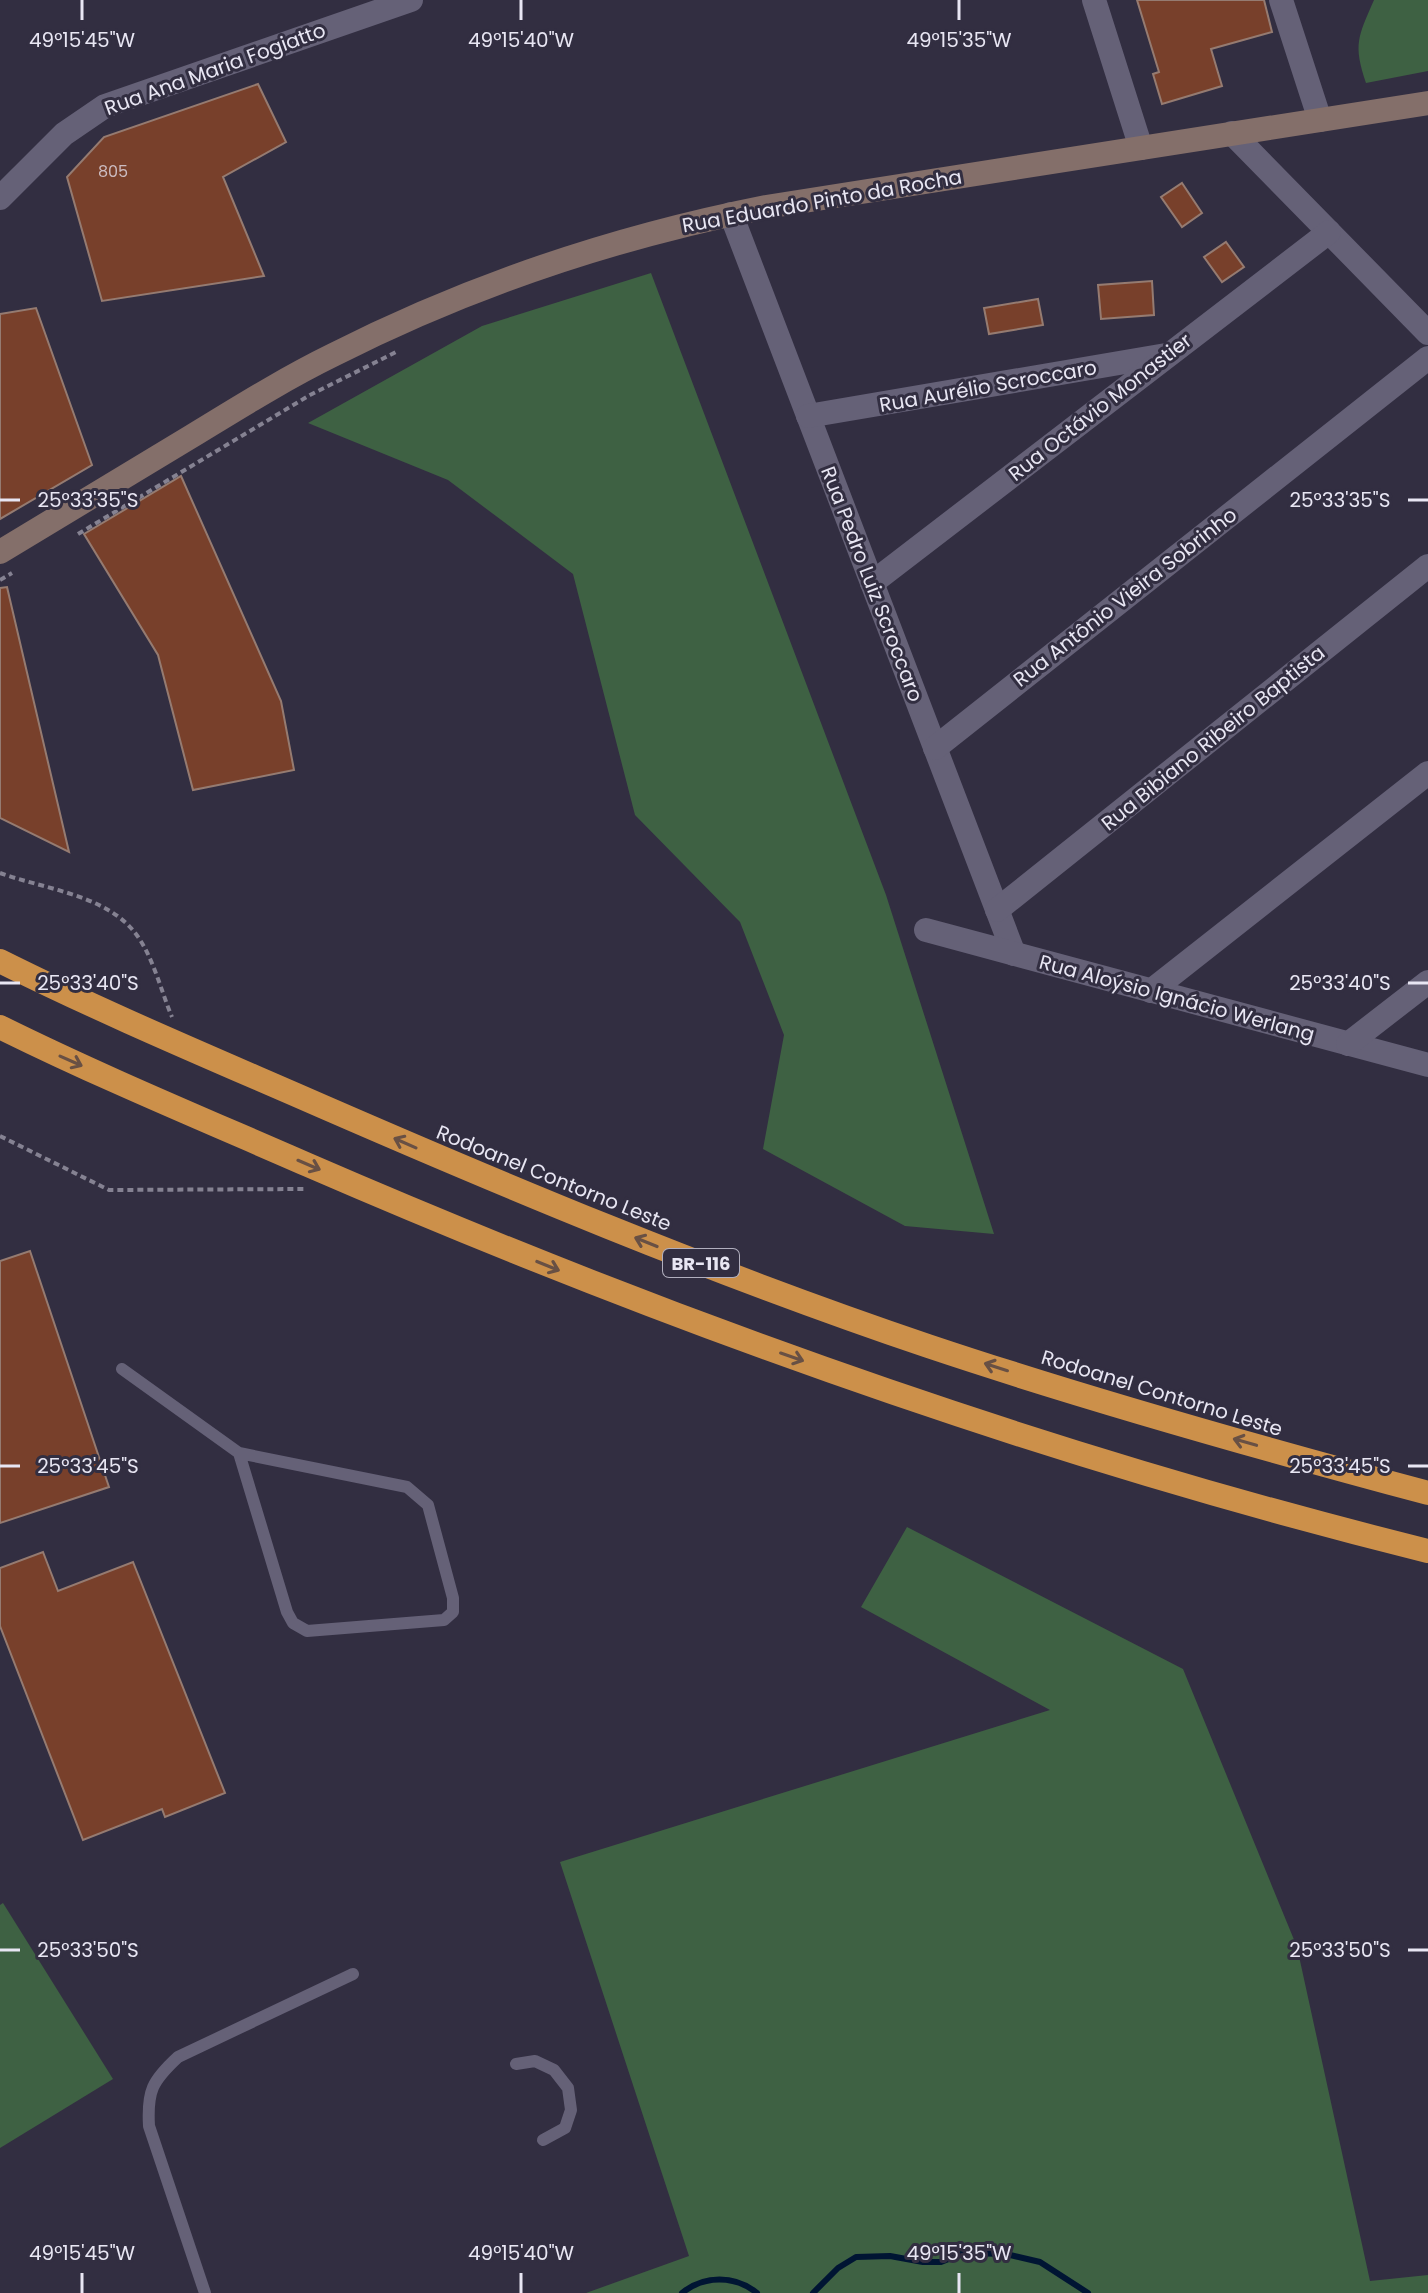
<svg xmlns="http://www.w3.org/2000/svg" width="1428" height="2293" font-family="Poppins,sans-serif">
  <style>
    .green { fill: #3e6143 }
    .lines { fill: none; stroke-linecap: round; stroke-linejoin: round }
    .stream { stroke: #001533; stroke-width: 6 }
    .building { fill: #78402b; stroke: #957b71; stroke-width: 2 }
    .path { stroke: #858292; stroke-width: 4; stroke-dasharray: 6 4; stroke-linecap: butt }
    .lane { stroke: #656177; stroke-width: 12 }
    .street { stroke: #656177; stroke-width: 24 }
    .secondary { stroke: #846f6a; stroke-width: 24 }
    .highway { stroke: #cc904a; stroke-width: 24 }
    .oneway { stroke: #685044 }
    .ticks { fill: none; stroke: #e8e6f3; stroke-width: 3 }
    .labels { text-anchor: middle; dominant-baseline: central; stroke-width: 6; stroke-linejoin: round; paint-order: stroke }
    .number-label { font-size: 16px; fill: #ccbcc1 }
    .shield { fill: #322e41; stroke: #b1afbe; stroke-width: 2 }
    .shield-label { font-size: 18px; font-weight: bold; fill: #e8e6f3 }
    .street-label { font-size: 20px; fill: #e8e6f3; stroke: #322e41 }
    .ticks-label { font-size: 20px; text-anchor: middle; fill: #e8e6f3; stroke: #322e41; stroke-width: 6; stroke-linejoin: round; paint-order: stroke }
  </style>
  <rect width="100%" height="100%" fill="#322e41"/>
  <g class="green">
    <path d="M1374,0H1428V71L1366,83C1353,44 1358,37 1374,0Z"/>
    <polygon points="651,273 886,895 994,1234 905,1226 763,1149 784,1035 740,922 635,815 573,574 448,480 308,423 482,326"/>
    <polygon points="907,1527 1183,1669 1297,1947 1370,2281 1428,2275 1428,2293 586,2293 689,2256 560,1862 1050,1710 861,1607"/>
    <polygon points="3,1903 113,2079 0,2148 0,1905"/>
  </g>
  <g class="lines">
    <g class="stream">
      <path d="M682,2293C704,2275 735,2275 757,2293"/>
      <polyline points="813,2293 838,2268 856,2257 890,2256 923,2262 941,2262 964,2253 1006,2254 1040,2262 1088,2293"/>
    </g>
  </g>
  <g class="building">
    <polygon points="1137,0 1264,0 1272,32 1211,49 1222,86 1162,104 1153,74 1159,72"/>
    <polygon points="258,84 286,142 223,177 264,276 102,301 67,177 104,137"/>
    <polygon points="1182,183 1202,213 1182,227 1161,197"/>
    <polygon points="1226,242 1244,267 1222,282 1204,257"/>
    <polygon points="1152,281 1154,315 1101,319 1098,285"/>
    <polygon points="1038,299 1043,325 989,334 984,308"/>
    <polygon points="36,308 92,465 0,519 0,314"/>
    <polygon points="181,476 281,701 294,770 193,790 158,655 84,534"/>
    <polygon points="7,587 69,852 0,818 0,588"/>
    <polygon points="30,1251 109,1487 0,1523 0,1261"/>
    <polygon points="43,1552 58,1591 133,1562 225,1793 165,1817 162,1809 83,1840 0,1626 0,1568"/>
  </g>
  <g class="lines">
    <g class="path">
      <polyline points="78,534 310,395 396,352"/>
      <polyline points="0,580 12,573"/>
      <path d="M0,873C41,888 99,894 130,927C152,950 160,989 172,1017"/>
      <polyline points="0,1136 109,1190 306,1189"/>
    </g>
    <g class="lane">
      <polyline points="122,1369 239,1453 287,1612 293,1623 307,1631 444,1620 453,1612 453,1598 428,1505 407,1487 239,1453"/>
      <polyline points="516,2064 535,2061 554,2070 568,2088 571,2110 565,2128 543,2140"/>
      <path d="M205,2293L149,2126C147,2091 152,2081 178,2057L353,1974"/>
    </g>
    <g class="street">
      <polyline points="1094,0 1141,148"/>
      <polyline points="1281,0 1320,120"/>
      <polyline points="1232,133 1428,333"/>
      <polyline points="0,198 64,134 105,106 411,0"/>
      <polyline points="731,214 1014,954"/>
      <polyline points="808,416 1166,355"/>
      <polyline points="872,583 1329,232"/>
      <polyline points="935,748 1428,358"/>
      <polyline points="997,910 1428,566"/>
      <polyline points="926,930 1428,1065"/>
      <polyline points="1151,991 1428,773"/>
      <polyline points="1348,1044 1428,982"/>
    </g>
    <path class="secondary" d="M0,552C64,513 128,475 192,436C238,408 284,379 333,355C471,285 615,237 766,207L1428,103"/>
    <g class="highway">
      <path d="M0,961C96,1009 195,1051 294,1094C502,1185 712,1273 928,1346C1092,1401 1260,1448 1428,1493"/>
      <path d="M0,1027C101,1077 205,1120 308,1165C670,1322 1044,1456 1428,1551"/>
    </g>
  </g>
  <defs><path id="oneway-shaft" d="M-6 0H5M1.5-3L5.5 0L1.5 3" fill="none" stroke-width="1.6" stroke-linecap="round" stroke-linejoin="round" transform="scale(2)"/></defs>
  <g class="oneway">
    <use href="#oneway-shaft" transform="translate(71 1061) rotate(24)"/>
    <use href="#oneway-shaft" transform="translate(405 1143) rotate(-156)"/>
    <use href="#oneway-shaft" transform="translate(309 1165) rotate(23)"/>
    <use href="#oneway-shaft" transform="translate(646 1242) rotate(-158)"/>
    <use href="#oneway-shaft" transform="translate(548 1266) rotate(22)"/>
    <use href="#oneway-shaft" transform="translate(792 1357) rotate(19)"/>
    <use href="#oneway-shaft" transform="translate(996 1367) rotate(-162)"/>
    <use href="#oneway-shaft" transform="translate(1245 1442) rotate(-164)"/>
  </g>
  <path class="ticks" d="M82,0V20M521,0V20M959,0V20M0,500H20M1408,500H1428M0,983H20M1408,983H1428M0,1466H20M1408,1466H1428M0,1950H20M1408,1950H1428M82,2273V2293M521,2273V2293M959,2273V2293"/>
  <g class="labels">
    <g class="number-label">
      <text x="113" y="171">805</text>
    </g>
    <rect class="shield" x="663" y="1249" width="76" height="28" rx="6"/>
    <g class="shield-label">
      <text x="701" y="1263">BR-116</text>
    </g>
    <g class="street-label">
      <text transform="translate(215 69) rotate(-20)">Rua Ana Maria Fogiatto</text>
      <text transform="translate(822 201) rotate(-10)">Rua Eduardo Pinto da Rocha</text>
      <text transform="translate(988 386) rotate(-10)">Rua Aurélio Scroccaro</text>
      <text transform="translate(1100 407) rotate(-38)">Rua Octávio Monastier</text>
      <text transform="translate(872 584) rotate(69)">Rua Pedro Luiz Scroccaro</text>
      <text transform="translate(1125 597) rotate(-38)">Rua Antônio Vieira Sobrinho</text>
      <text transform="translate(1213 738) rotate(-39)">Rua Bibiano Ribeiro Baptista</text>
      <text transform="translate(1177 998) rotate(15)">Rua Aloýsio Ignácio Werlang</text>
      <text transform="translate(554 1178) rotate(22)">Rodoanel Contorno Leste</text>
      <text transform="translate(1162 1393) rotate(17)">Rodoanel Contorno Leste</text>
    </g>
  </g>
  <g class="ticks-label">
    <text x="82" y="47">49°15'45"W</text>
    <text x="521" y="47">49°15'40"W</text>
    <text x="959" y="47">49°15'35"W</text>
    <text x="88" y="507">25°33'35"S</text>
    <text x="1340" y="507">25°33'35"S</text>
    <text x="88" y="990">25°33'40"S</text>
    <text x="1340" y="990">25°33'40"S</text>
    <text x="88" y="1473">25°33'45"S</text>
    <text x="1340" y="1473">25°33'45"S</text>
    <text x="88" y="1957">25°33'50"S</text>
    <text x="1340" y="1957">25°33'50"S</text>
    <text x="82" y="2260">49°15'45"W</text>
    <text x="521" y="2260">49°15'40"W</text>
    <text x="959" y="2260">49°15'35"W</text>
  </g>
</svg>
